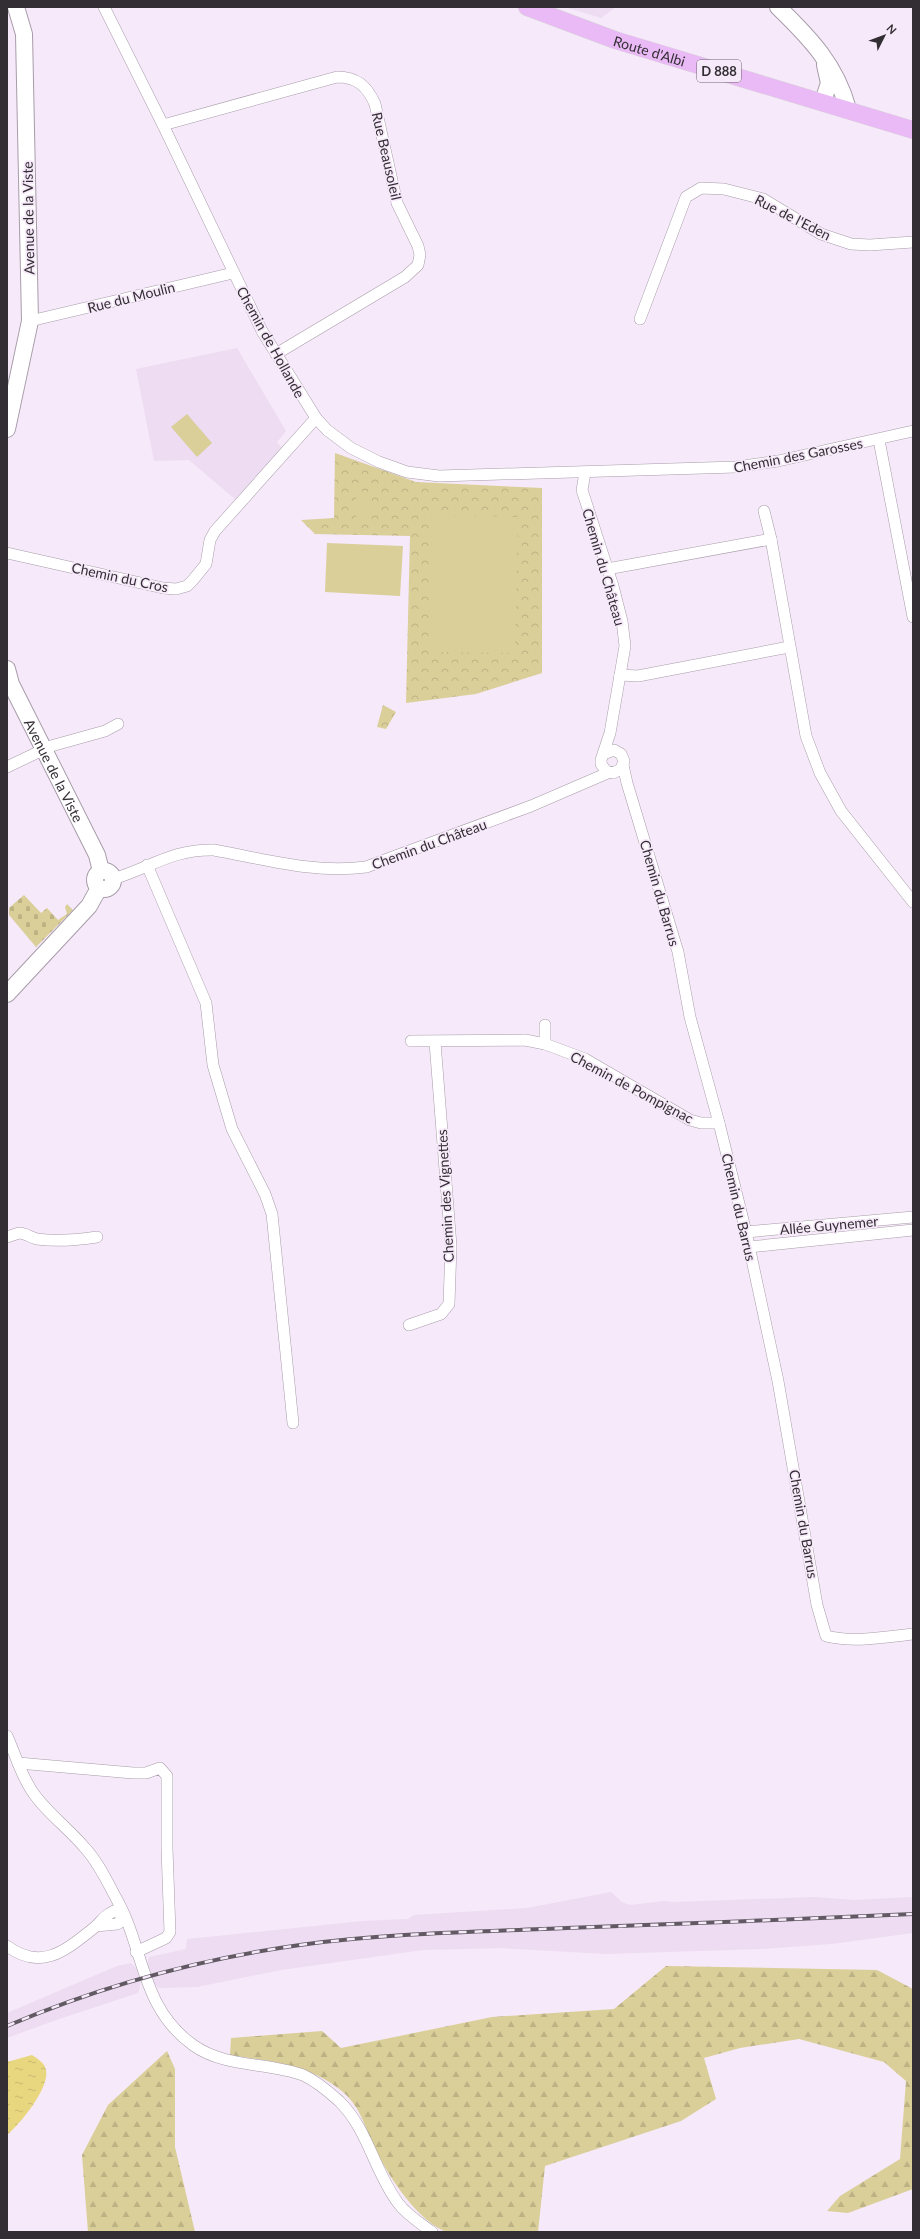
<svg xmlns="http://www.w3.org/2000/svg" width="920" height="2239" font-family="Lato,sans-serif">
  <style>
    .built { fill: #eddcf2 }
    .forest { fill: url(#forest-firs) }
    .cemetery { fill: url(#cemetery-stones) }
    .park { fill: url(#park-crowns) }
    .pitch { fill: #dacf99 }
    .water { fill: url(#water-ripples) }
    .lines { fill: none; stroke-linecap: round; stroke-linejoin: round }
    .street-casing { stroke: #a89caa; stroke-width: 12 }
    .secondary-casing { stroke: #a89caa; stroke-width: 18 }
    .primary-casing { stroke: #d6d5d6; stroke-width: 18 }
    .street { stroke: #fff; stroke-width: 11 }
    .secondary { stroke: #fff; stroke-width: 16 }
    .primary { stroke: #e9baf5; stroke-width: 17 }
    .rail-casing { stroke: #615a63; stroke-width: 4 }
    .rail { stroke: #f6e9f9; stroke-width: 2.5; stroke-dasharray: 8; stroke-linecap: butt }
    .labels { text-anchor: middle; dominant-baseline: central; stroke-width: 3.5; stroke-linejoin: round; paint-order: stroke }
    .shield { fill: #f6e9f9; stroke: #6e666f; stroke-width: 1 }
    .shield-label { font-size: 13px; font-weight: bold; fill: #332e34 }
    .street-label { font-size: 14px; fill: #332e34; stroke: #f6e9f9 }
  </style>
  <defs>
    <pattern id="forest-firs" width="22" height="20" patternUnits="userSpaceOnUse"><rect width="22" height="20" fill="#dacf99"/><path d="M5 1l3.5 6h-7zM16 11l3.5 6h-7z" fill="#bcb284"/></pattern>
    <pattern id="cemetery-stones" width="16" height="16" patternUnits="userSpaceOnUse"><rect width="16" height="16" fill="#dacf99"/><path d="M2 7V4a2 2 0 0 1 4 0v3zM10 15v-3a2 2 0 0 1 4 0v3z" fill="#bcb284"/></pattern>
    <pattern id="park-crowns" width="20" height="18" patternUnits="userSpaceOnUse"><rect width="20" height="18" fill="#dacf99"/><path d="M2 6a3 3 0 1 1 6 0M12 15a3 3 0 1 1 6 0" fill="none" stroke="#bcb284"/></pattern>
    <pattern id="water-ripples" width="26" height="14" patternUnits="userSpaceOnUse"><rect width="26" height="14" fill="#e9d780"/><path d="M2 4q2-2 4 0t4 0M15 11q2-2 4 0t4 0" fill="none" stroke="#c8b96f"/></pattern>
  </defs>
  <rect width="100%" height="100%" fill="#f6e9f9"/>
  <g class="built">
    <polygon points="565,7 616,7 601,18"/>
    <polygon points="237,348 286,431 277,442 282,448 235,499 189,460 154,461 136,369"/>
    <polygon points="611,1892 622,1902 630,1905 664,1901 674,1902 815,1897 855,1900 913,1897 913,1933 831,1944 761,1949 605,1954 501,1948 423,1950 281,1970 197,1987 159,1988 150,1980 147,1967 149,1957 186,1949 187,1939 363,1921 408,1919 414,1915 527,1908"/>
    <polygon points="131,1963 137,1969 141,1982 138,1993 59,2019 7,2038 7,2013 117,1966"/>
  </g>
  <g class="forest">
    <path d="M666,1966L877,1970L913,1989V2189L848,2213L827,2211L840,2196L900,2159L906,2081L884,2062L799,2039L740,2048L704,2058L716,2099L681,2121L545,2166L538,2232C523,2232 452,2235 444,2231C413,2217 383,2168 370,2138C363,2120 358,2105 343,2092C311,2065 269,2061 230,2055L231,2038L322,2031L341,2048L492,2017L614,2009Z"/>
    <polygon points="167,2051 175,2069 175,2147 195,2232 88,2232 82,2155 108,2105"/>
  </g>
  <polygon class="cemetery" points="24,895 41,913 47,908 58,920 67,914 65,907 67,904 73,910 36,947 9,915 9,908"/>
  <g class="park">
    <polygon points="335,453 416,482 542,488 542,673 476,694 406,703 410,536 315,534 301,520 334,518"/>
    <polygon points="383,705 396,712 386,729 377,727"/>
  </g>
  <g class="pitch">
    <polygon points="187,414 212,443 197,457 171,427"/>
    <polygon points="356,491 372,492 371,524 356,524"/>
    <polygon points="432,515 518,517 515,653 428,652"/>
    <polygon points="327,543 403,546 400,596 325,592"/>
  </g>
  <path class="water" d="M32,2055C38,2059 45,2063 46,2070C50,2088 20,2124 7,2135V2062Z"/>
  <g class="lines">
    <g class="street-casing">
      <g id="street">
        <polyline points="104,7 163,125 262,331 316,418 327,430 351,448 379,462 407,472 439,476 736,467 778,461 913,431"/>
        <path d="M163,125L337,77C357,77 367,86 375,104L397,203L418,246L420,255L418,265L405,277L276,354"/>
        <polyline points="640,319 686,197 701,188 724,189 763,199 821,234 851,244 870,245 913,242"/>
        <polyline points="30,321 233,273"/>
        <polyline points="879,440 913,617"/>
        <polyline points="585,473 582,490 613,586 622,621 625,646 610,733 601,760 601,764 606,771 613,773 621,769 624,761 621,754 614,750 603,754"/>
        <polyline points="764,511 771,539"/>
        <polyline points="7,553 163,588 176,589 187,586 193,580 206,564 210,540 215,531 316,418"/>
        <polyline points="607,569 771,539 806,736 820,773 841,811 913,902"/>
        <polyline points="620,675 638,676 789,647"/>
        <path d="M623,765L627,783L678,952L690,1017L719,1123L746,1232L778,1381L817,1605L826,1636C854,1643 885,1637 913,1634"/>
        <polyline points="7,767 51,746 105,731 118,724"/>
        <polyline points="147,865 206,1003 213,1065 232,1129 265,1194 272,1214 293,1423"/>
        <path d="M113,879C150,868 172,849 214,850C265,859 314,874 366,867L531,806L610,772"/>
        <polyline points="411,1041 525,1040 545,1044 545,1025"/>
        <polyline points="545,1044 585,1059 690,1120 701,1123 719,1123"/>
        <polyline points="746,1232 913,1217"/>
        <path d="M7,1237L19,1233C26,1233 31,1238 37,1239C58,1242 77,1240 97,1237"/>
        <polyline points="749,1247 913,1230"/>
        <polyline points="409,1325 441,1314 449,1304 451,1246 435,1042"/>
        <path d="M7,1736C16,1756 23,1781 37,1798C51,1816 70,1830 85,1848C98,1862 107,1881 116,1898C145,1949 140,2007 193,2045C225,2068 267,2062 303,2075C316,2081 328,2091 339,2101C368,2129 374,2171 398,2203C407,2215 420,2223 432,2232"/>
        <polyline points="18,1763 133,1773 146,1773 160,1768 167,1776 167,1849 170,1932 166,1938 136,1952"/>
        <path d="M7,1946C42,1972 66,1950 95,1927C100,1923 103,1917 109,1914L114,1911L123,1914L119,1923L117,1924L96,1926"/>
      </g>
    </g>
    <g class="secondary-casing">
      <g id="secondary">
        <path d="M778,7C810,38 836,65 848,109"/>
        <polyline points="823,101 829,83 825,65"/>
        <polyline points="7,429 30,321 24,34 16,7"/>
        <path id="s1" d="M7,669L11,684L97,855L101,871"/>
        <circle cx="104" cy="880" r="9"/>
        <polyline points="7,994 89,906 99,888"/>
      </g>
    </g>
    <g class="primary-casing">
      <g id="primary">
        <path id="s2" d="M527,7L615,40L913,130"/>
      </g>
    </g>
    <use href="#street" class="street"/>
    <use href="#secondary" class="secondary"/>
    <use href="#primary" class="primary"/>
    <g class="rail-casing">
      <path id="rail" d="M7,2026C101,1986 199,1959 300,1945C388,1933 478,1932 567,1928C682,1924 798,1919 913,1914"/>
    </g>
    <use href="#rail" class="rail"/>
  </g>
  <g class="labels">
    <rect class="shield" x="697" y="60" width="44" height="22" rx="3"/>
    <g class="shield-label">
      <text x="719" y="71">D 888</text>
    </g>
    <g class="street-label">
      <text stroke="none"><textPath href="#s2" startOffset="130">Route d'Albi</textPath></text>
      <text transform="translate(387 156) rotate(77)">Rue Beausoleil</text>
      <text transform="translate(793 217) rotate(27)">Rue de l'Eden</text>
      <text transform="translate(28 218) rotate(-91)">Avenue de la Viste</text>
      <text transform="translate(131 297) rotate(-14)">Rue du Moulin</text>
      <text transform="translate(271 342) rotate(61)">Chemin de Hollande</text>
      <text transform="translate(798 455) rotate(-11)">Chemin des Garosses</text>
      <text transform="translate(604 567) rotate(74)">Chemin du Château</text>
      <text transform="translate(120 577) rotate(12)">Chemin du Cros</text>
      <text stroke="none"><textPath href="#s1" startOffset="112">Avenue de la Viste</textPath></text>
      <text transform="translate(429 844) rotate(-20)">Chemin du Château</text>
      <text transform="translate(660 893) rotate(74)">Chemin du Barrus</text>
      <text transform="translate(632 1087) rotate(28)">Chemin de Pompignac</text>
      <text transform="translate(445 1196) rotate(-93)">Chemin des Vignettes</text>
      <text transform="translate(739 1207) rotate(77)">Chemin du Barrus</text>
      <text transform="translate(829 1225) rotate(-5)">Allée Guynemer</text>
      <text transform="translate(804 1524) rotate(80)">Chemin du Barrus</text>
    </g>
  </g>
  <rect width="920" height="2239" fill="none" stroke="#332e34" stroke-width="16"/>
  <g transform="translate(884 36) rotate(48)" stroke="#f6e9f9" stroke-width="3" paint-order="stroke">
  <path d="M0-3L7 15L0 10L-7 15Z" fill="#332e34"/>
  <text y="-6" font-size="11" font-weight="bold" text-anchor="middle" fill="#332e34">N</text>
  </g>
</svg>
